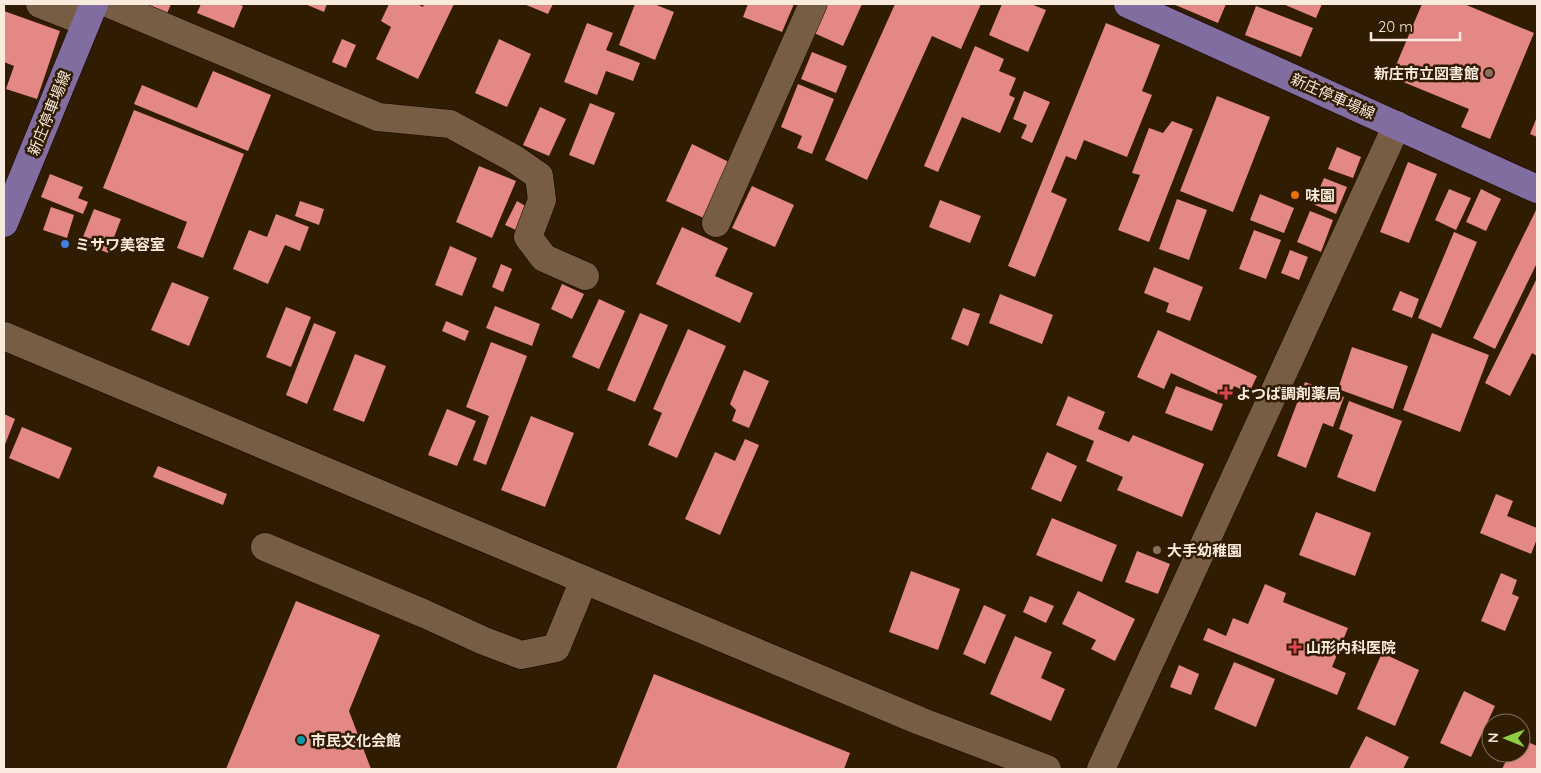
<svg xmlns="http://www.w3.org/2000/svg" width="1541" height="773" font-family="Quicksand,'Noto Sans JP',sans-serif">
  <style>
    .building { fill: #e38885 }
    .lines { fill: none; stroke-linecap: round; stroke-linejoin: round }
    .minor-casing { stroke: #170500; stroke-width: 29 }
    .major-casing { stroke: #170500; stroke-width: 29 }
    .minor { stroke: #765d44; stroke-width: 28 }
    .major { stroke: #826da0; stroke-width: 28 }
    .education-dot { fill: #8d6e63; stroke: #301b03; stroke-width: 2 }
    .food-dot { fill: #e8710a; stroke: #301b03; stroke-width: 2 }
    .shop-dot { fill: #3f7fe0; stroke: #301b03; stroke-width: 2 }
    .health-dot { fill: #e0444e; stroke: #301b03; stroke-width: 2 }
    .culture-dot { fill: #0f9aa8; stroke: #301b03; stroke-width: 2 }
    .labels { text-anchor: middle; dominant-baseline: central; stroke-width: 5; stroke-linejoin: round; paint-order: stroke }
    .poi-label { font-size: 15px; font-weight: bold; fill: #f8eadc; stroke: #301b03; text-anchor: start }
    .street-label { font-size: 15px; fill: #f8eadc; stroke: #301b03 }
  </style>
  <rect width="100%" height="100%" fill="#301b03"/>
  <g class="building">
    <polygon points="132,4 171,4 166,16"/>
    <polygon points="201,4 238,4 243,6 234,28 197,13"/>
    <polygon points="305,4 327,4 324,12"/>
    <polygon points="389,4 417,4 423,7 424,4 454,4 418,79 376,59 391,27 381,21"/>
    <polygon points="524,4 553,4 548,14"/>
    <polygon points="635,4 654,4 674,12 655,60 619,45"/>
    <polygon points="748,4 794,4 782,32 743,17"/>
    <polygon points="827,4 862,4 843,46 814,33"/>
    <polygon points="895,4 981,4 961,49 932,36 867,180 825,160"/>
    <polygon points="1002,4 1031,4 1046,10 1028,52 989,35"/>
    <polygon points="1173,4 1226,4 1218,23"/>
    <polygon points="1283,4 1322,4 1316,18"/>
    <polygon points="1422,4 1464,4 1534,33 1490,139 1461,127 1469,109 1391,77"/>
    <polygon points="1256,6 1313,28 1301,57 1245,35"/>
    <polygon points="4,11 60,31 37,99 6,89 14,66 4,62"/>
    <polygon points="587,23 613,33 606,50 640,63 633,81 606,71 597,95 564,82"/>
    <polygon points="1106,23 1160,45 1142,91 1152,95 1127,157 1084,140 1076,160 1066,156 1051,192 1067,199 1035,277 1008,266"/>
    <polygon points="342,39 356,45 346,68 332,62"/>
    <polygon points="499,39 531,54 507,107 475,93"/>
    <polygon points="975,46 1004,59 999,71 1016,78 1009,95 1015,98 1000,133 962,117 938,172 924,166"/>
    <polygon points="812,52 847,66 836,93 801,79"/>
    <polygon points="213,71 271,95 248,151 134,104 142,85 197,108"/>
    <polygon points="798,84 834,99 812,154 797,148 802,136 781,127"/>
    <polygon points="1024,91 1050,102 1032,143 1021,138 1027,125 1013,119"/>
    <polygon points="1217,96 1270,117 1233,212 1180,191"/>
    <polygon points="590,103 615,113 594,165 569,155"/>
    <polygon points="540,107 566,119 549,156 523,145"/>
    <polygon points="134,110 244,154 203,258 177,248 187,222 103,188"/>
    <polygon points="1537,117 1537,137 1530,134"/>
    <polygon points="1172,121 1193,129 1149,242 1118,230 1140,175 1132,173 1149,128 1163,133"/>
    <polygon points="692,144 731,163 706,219 666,201"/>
    <polygon points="1337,147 1361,157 1353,178 1328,169"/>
    <polygon points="1408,162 1437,174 1409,243 1380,232"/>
    <polygon points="479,166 516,181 492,238 456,222"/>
    <polygon points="50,174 83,187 78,198 88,202 83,214 41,197"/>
    <polygon points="1324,178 1347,187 1336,214 1313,204"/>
    <polygon points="752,186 794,205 775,247 732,228"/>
    <polygon points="1449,189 1471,198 1456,230 1435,220"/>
    <polygon points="1481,189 1501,199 1486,231 1466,222"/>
    <polygon points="1260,194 1294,208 1284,233 1250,220"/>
    <polygon points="1177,199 1207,210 1189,260 1159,249"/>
    <polygon points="940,200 981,216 970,243 929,227"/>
    <polygon points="300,201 324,209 319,225 295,216"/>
    <polygon points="517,201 527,207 516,230 505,225"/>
    <polygon points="51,207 74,215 67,238 43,230"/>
    <polygon points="1537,208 1537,263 1495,349 1473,338"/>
    <polygon points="94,209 121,219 108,253 81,242"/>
    <polygon points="1310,211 1333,220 1321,252 1297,242"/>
    <polygon points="276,214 309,227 300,251 285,245 268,284 233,269 249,230 267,237"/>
    <polygon points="682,227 728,248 715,276 753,293 740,323 656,284"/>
    <polygon points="1254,230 1281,240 1266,279 1239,269"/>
    <polygon points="1454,232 1477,242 1441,328 1418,318"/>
    <polygon points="450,246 477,258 462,296 435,285"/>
    <polygon points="1290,250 1308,257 1299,280 1281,273"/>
    <polygon points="501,264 512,269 503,292 492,287"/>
    <polygon points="1154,267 1203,287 1190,321 1166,312 1169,303 1144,293"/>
    <polygon points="1537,278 1537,356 1532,353 1510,396 1485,383"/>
    <polygon points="172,282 209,297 189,346 151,330"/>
    <polygon points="562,284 584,294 572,319 551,309"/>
    <polygon points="1400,291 1419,299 1412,318 1392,310"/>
    <polygon points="1000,294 1053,315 1042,344 989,323"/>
    <polygon points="599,299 625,311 599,369 572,357"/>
    <polygon points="495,306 540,324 532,346 486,328"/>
    <polygon points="286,307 311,317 291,367 266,357"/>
    <polygon points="963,308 980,314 968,346 951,339"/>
    <polygon points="640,313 668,325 635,402 607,390"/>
    <polygon points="446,321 469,331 465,341 442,331"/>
    <polygon points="314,323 336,332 307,404 286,395"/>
    <polygon points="688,329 726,346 677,458 648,445 662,413 653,409"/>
    <polygon points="1158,330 1257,376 1249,393 1234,386 1228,399 1171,373 1164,389 1137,377"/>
    <polygon points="1432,333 1489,355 1460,432 1403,410"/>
    <polygon points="491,342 527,356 486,465 473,460 489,416 466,407"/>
    <polygon points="1352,347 1408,366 1393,409 1338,389"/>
    <polygon points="355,354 386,366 364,422 333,410"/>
    <polygon points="744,370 769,381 749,428 732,421 736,410 730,404"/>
    <polygon points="1305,382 1344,397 1333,427 1323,423 1306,468 1277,456"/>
    <polygon points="1176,386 1223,404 1212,431 1165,413"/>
    <polygon points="1068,396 1105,412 1098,429 1129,442 1133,435 1204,464 1182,517 1117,490 1123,477 1086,461 1094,441 1056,425"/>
    <polygon points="1349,401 1402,421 1375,492 1337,477 1353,435 1339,429"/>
    <polygon points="447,409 476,421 457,466 428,455"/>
    <polygon points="4,414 15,419 4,447"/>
    <polygon points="531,416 574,433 545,507 501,490"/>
    <polygon points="22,427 72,448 59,479 9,458"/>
    <polygon points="745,439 759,445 720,535 685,519 715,452 735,461"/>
    <polygon points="1047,452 1077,466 1061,502 1031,489"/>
    <polygon points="158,466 227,494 223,505 153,477"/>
    <polygon points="1496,494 1513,501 1507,516 1537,528 1537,539 1531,554 1480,533"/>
    <polygon points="1316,512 1371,533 1355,576 1299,555"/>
    <polygon points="1052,518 1117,545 1102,582 1036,555"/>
    <polygon points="1137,551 1170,564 1158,594 1125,582"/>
    <polygon points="911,571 960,589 938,650 889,632"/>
    <polygon points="1501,573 1517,580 1512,594 1519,597 1505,631 1481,621"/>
    <polygon points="1265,584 1286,593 1283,602 1348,628 1332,667 1346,673 1337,695 1203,640 1208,628 1226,636 1233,618 1248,624"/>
    <polygon points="1078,591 1135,619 1115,661 1091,649 1096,640 1062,624"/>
    <polygon points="1030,596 1054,606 1046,623 1023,612"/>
    <polygon points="296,601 380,635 349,711 371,769 226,769"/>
    <polygon points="984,605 1006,615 985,664 963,654"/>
    <polygon points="1015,636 1052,652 1041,678 1065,689 1051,721 990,694"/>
    <polygon points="1382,653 1419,670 1395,726 1357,709"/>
    <polygon points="1234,662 1275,679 1256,727 1214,709"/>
    <polygon points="1179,665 1199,674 1191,695 1170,687"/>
    <polygon points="654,674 850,753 844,769 616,769"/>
    <polygon points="1464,691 1495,706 1471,757 1440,743"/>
    <polygon points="1366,736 1409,757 1403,769 1349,769"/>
    <polygon points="1521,739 1537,746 1537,769 1502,769 1510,753 1521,753"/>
  </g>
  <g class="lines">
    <g class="minor-casing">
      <g id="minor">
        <polyline points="40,4 86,22"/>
        <polyline points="110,4 378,117 450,124 513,158 539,176 542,200 528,237 544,258 585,276"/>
        <polyline points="716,223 813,4"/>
        <polyline points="4,336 920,721 1047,769"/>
        <polyline points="265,547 425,614 484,641 521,655 556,648 584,580"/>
        <polyline points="1101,769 1397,125"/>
      </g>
    </g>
    <g class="major-casing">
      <g id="major">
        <polyline points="1128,4 1537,189"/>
        <polyline points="4,223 94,4"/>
      </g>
    </g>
    <use href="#minor" class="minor"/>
    <use href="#major" class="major"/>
  </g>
  <g class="education-dot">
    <circle cx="1489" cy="73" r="5"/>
    <circle cx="1157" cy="550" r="5"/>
  </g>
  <circle class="food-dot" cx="1295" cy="195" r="5"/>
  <circle class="shop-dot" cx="65" cy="244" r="5"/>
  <g class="health-dot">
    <path d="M1223.5 385.5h5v5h5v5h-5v5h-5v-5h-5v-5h5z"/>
    <path d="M1292.5 639.5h5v5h5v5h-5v5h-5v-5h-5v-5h5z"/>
  </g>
  <circle class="culture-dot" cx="301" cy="740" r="5"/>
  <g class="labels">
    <g class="poi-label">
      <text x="1479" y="73" text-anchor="end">新庄市立図書館</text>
      <text x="1305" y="195">味園</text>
      <text x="75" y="244">ミサワ美容室</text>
      <text x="1236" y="393">よつば調剤薬局</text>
      <text x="1167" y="550">大手幼稚園</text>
      <text x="1306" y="647">山形内科医院</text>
      <text x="311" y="740">市民文化会館</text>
    </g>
    <g class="street-label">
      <text transform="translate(1333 96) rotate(24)">新庄停車場線</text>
      <text transform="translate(49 113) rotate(-68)">新庄停車場線</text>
    </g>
  </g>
  <rect width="1541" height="773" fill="none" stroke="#f8eadc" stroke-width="10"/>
  <g transform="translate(1506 738) rotate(271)"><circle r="24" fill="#301b03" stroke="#806e5a"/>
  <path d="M0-4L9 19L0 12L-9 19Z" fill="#8dce43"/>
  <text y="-8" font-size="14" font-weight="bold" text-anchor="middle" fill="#f8eadc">N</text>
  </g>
  <path d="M1371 32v8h89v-8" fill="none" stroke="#f8eadc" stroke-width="2.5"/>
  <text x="1378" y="32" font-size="15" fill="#f8eadc" stroke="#301b03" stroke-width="4" paint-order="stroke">20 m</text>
</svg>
